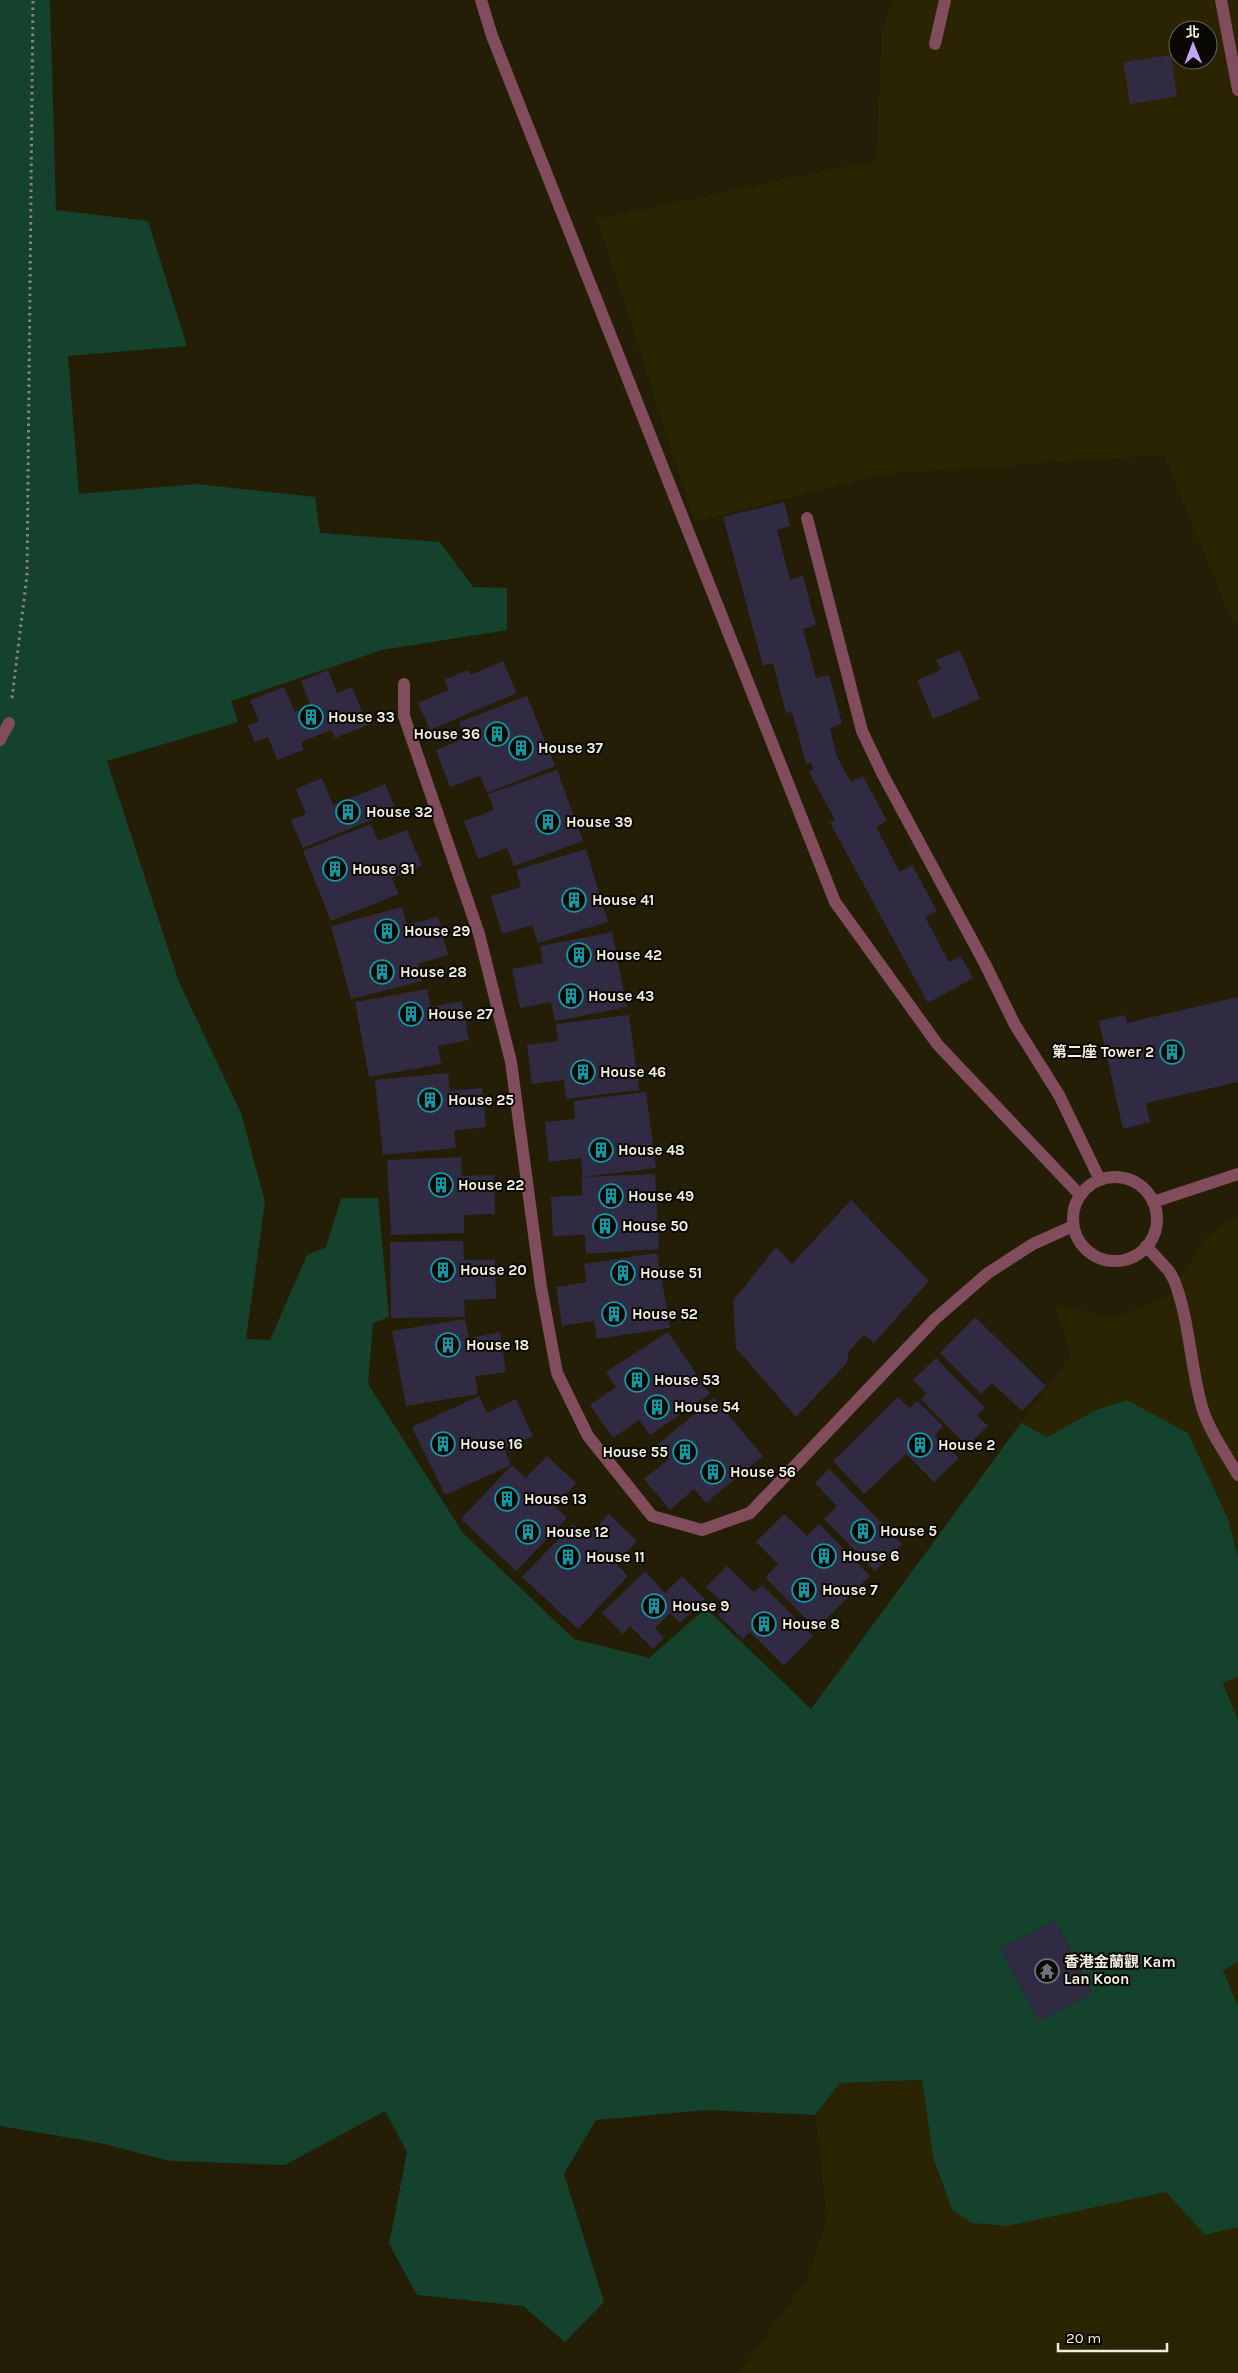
<svg xmlns="http://www.w3.org/2000/svg" width="1238" height="2373" viewBox="0 0 1238 2373" font-family="Karla,'Noto Sans TC',sans-serif">
	<style>
		.built { fill: #2b2403; fill-rule: evenodd }
		.green { fill: #14422c; fill-rule: evenodd }
		.building { fill: #302b42 }
		.lines { fill: none; stroke-linecap: round; stroke-linejoin: round }
		.path { stroke: #898571; stroke-width: 3; stroke-dasharray: 2.5 4; stroke-linecap: butt }
		.minor { stroke: #814c5c; stroke-width: 12 }
		.labels { text-anchor: middle; stroke-width: 4; stroke-linejoin: round; paint-order: stroke }
		.poi-label { font-size: 15px; font-weight: bold; fill: #f2efe0; stroke: #0a0802; text-anchor: start }
	</style>
	<rect width="100%" height="100%" fill="#231e05"/>
	<!-- built -->
	<path class="built" d="M 893,0 L 1238,0 L 1238,622 L 1233,624 L 1164,455 L 884,474 L 695,522 L 597,219 L 876,160 L 882,31 ZM 1178,30 L 1208,30 L 1208,60 L 1178,60 Z
		M 1238,1215 L 1238,1556 L 1228,1519 L 1096,1410 L 1047,1437 L 1021,1423 L 1071,1355 L 1054,1305 L 1117,1317 L 1171,1294 L 1205,1238 Z
		M 1238,1677 L 1238,1720 L 1223,1683 Z
		M 1238,1961 L 1238,2006 L 1223,1971 Z
		M 922,2080 L 933,2157 L 952,2210 L 1008,2226 L 1166,2192 L 1205,2235 L 1238,2227 L 1238,2373 L 739,2373 L 807,2279 L 827,2217 L 815,2115 L 840,2083 Z"/>
	<!-- green -->
	<path class="green" d="M 0,0 L 50,0 L 56,210 L 148,221 L 187,346 L 68,356 L 79,494 L 197,484 L 315,497 L 320,533 L 440,542 L 473,587 L 507,588 L 507,630 L 382,650 L 231,701 L 238,722 L 107,761 L 179,982 L 241,1113 L 265,1202 L 246,1339 L 270,1340 L 307,1255 L 326,1247 L 341,1198 L 378,1198 L 389,1317 L 373,1323 L 368,1384 L 463,1533 L 574,1639 L 649,1658 L 706,1608 L 811,1709 L 1021,1423 L 1047,1437 L 1096,1410 L 1127,1400 L 1188,1433 L 1228,1519 L 1238,1556 L 1238,1677 L 1223,1683 L 1238,1720 L 1238,1961 L 1223,1971 L 1238,2006 L 1238,2227 L 1205,2235 L 1166,2192 L 1008,2226 L 972,2223 L 952,2210 L 933,2157 L 922,2080 L 840,2083 L 815,2115 L 707,2110 L 596,2120 L 564,2174 L 604,2302 L 565,2342 L 523,2306 L 417,2295 L 389,2244 L 407,2152 L 385,2111 L 285,2165 L 170,2161 L 100,2143 L 0,2126 ZM 1055,1921 L 1092,1993 L 1039,2020 L 1001,1949 Z"/>
	<!-- building -->
	<path class="building" d="M 1171,55 L 1177,96 L 1130,104 L 1123,62 Z
		M 784,502 L 790,526 L 777,530 L 790,580 L 803,576 L 816,625 L 803,629 L 816,678 L 829,675 L 842,724 L 830,728 L 837,757 L 851,782 L 863,776 L 887,821 L 876,827 L 900,872 L 912,865 L 937,911 L 925,917 L 949,962 L 961,956 L 973,978 L 928,1003 L 830,823 L 835,820 L 809,772 L 813,769 L 811,763 L 806,764 L 792,712 L 786,713 L 773,663 L 763,666 L 723,517 Z
		M 960,650 L 980,699 L 933,719 L 917,680 L 941,670 L 936,660 Z
		M 503,661 L 517,693 L 430,730 L 418,703 L 449,690 L 444,680 L 468,670 L 470,675 Z
		M 328,670 L 337,693 L 352,687 L 368,725 L 335,738 L 331,730 L 301,742 L 304,750 L 277,760 L 268,737 L 255,742 L 248,726 L 259,721 L 250,700 L 284,687 L 295,712 L 311,706 L 301,681 Z
		M 527,696 L 555,766 L 487,793 L 480,776 L 450,787 L 436,750 L 465,738 L 459,722 Z
		M 557,770 L 583,841 L 514,866 L 507,848 L 478,859 L 464,821 L 494,810 L 488,794 Z
		M 322,778 L 333,805 L 385,784 L 396,810 L 303,848 L 291,820 L 306,814 L 296,789 Z
		M 371,824 L 378,841 L 407,830 L 422,866 L 392,878 L 399,894 L 331,921 L 303,851 Z
		M 586,849 L 608,922 L 538,943 L 532,925 L 502,934 L 491,896 L 521,887 L 516,870 Z
		M 402,907 L 407,925 L 438,917 L 448,955 L 418,964 L 422,981 L 351,999 L 331,926 Z
		M 612,932 L 627,1007 L 555,1021 L 551,1002 L 520,1008 L 512,969 L 543,963 L 540,946 Z
		M 427,989 L 431,1007 L 462,1001 L 469,1040 L 438,1046 L 441,1064 L 369,1077 L 355,1002 Z
		M 1238,997 L 1238,1082 L 1146,1103 L 1150,1122 L 1123,1129 L 1099,1021 L 1125,1015 L 1127,1023 Z
		M 629,1015 L 639,1090 L 566,1099 L 564,1080 L 532,1084 L 527,1045 L 558,1041 L 556,1024 Z
		M 448,1073 L 450,1091 L 482,1088 L 486,1127 L 454,1131 L 456,1148 L 383,1155 L 375,1080 Z
		M 646,1092 L 656,1168 L 583,1177 L 581,1158 L 549,1162 L 545,1122 L 575,1119 L 574,1101 Z
		M 461,1157 L 462,1176 L 494,1175 L 495,1214 L 464,1215 L 464,1233 L 391,1235 L 387,1160 Z
		M 655,1174 L 659,1249 L 586,1254 L 585,1235 L 553,1236 L 551,1197 L 582,1195 L 582,1177 Z
		M 851,1200 L 929,1281 L 874,1343 L 864,1335 L 849,1351 L 847,1363 L 796,1417 L 736,1348 L 733,1301 L 776,1247 L 792,1264 Z
		M 463,1241 L 464,1260 L 495,1260 L 496,1299 L 464,1300 L 465,1317 L 391,1318 L 390,1242 Z
		M 657,1253 L 670,1328 L 597,1339 L 594,1321 L 562,1326 L 556,1287 L 587,1282 L 584,1264 Z
		M 975,1317 L 1046,1386 L 1022,1411 L 992,1383 L 981,1394 L 940,1353 Z
		M 465,1319 L 469,1338 L 500,1332 L 506,1372 L 475,1376 L 478,1394 L 406,1406 L 392,1331 Z
		M 668,1332 L 710,1394 L 650,1435 L 639,1420 L 613,1438 L 590,1405 L 616,1387 L 606,1372 Z
		M 936,1358 L 985,1408 L 977,1415 L 988,1426 L 967,1446 L 921,1399 L 927,1394 L 913,1380 Z
		M 479,1396 L 487,1413 L 516,1399 L 533,1436 L 504,1449 L 511,1465 L 445,1495 L 412,1427 Z
		M 898,1397 L 910,1408 L 917,1401 L 943,1426 L 935,1435 L 959,1458 L 934,1482 L 906,1454 L 864,1494 L 833,1461 Z
		M 714,1398 L 763,1456 L 706,1503 L 694,1489 L 670,1510 L 644,1479 L 669,1459 L 657,1445 Z
		M 547,1456 L 576,1483 L 555,1506 L 567,1518 L 516,1571 L 461,1519 L 512,1465 L 526,1478 Z
		M 829,1469 L 902,1544 L 875,1571 L 824,1519 L 837,1506 L 815,1483 Z
		M 609,1514 L 637,1541 L 616,1564 L 628,1576 L 578,1629 L 522,1577 L 573,1524 L 587,1537 Z
		M 784,1514 L 807,1536 L 819,1524 L 870,1576 L 816,1629 L 765,1577 L 778,1564 L 756,1542 Z
		M 727,1566 L 754,1592 L 762,1585 L 813,1636 L 784,1666 L 750,1632 L 743,1639 L 718,1615 L 726,1606 L 706,1587 Z
		M 645,1571 L 665,1593 L 682,1576 L 705,1599 L 680,1623 L 670,1613 L 655,1628 L 664,1638 L 653,1649 L 630,1626 L 623,1634 L 602,1613 Z
		M 1055,1921 L 1092,1994 L 1039,2021 L 1001,1949 Z"/>
	<g class="lines">
		<!-- path -->
		<path class="path" d="M 12,698 L 27,575 L 33,0"/>
		<!-- minor -->
		<path class="minor" d="M 481,0 L 492,36 L 835,902 L 938,1045 L 1080,1195
			M 1221,0 L 1238,90
			M 935,44 L 945,0
			M 807,518 L 862,731 L 883,775 L 985,964 L 1015,1025 L 1059,1095 L 1100,1180
			M 404,684 L 404,716 L 479,934 L 511,1062 L 541,1287 L 557,1373 L 588,1436 L 652,1516 L 702,1530 L 750,1513 L 935,1319 L 988,1273 L 1033,1244 L 1073,1226
			M 0,740 L 9,723
			M1073 1219a42 42 0 1 1 84 0a42 42 0 1 1-84 0Z
			M 1153,1202 L 1238,1174
			M 1146,1246 L 1169,1271 L 1174,1280 C 1190,1321 1190,1366 1202,1407 C 1209,1431 1226,1454 1238,1475"/>
	</g>
	<!-- icons -->
	<defs>
		<g id="building-ring" transform="scale(1.25)"><circle r="9.5" fill="#0a0802" stroke="#0f9aa8" stroke-width="1.5"/><path d="M-4-6H4V6H1V3H-1V6H-4ZM-2.5-4.3h1.7v1.8h-1.7ZM.8-4.3h1.7v1.8H.8ZM-2.5-1h1.7V.8h-1.7ZM.8-1h1.7V.8H.8Z" fill="#0f9aa8"/></g>
		<g id="temple-ring" transform="scale(1.25)"><circle r="9.5" fill="#0a0802" stroke="#6b7280" stroke-width="1.5"/><path d="M0-6L5-2H3V0L6.5 2.5H4V6H1.5V3h-3V6H-4V2.5H-6.5L-3 0V-2H-5Z" fill="#6b7280"/></g>
	</defs>
	<g fill-rule="evenodd">
		<use href="#building-ring" x="311" y="717"/>
		<use href="#building-ring" x="497" y="734"/>
		<use href="#building-ring" x="521" y="748"/>
		<use href="#building-ring" x="348" y="812"/>
		<use href="#building-ring" x="548" y="822"/>
		<use href="#building-ring" x="335" y="869"/>
		<use href="#building-ring" x="574" y="900"/>
		<use href="#building-ring" x="387" y="931"/>
		<use href="#building-ring" x="579" y="955"/>
		<use href="#building-ring" x="382" y="972"/>
		<use href="#building-ring" x="571" y="996"/>
		<use href="#building-ring" x="411" y="1014"/>
		<use href="#building-ring" x="1172" y="1052"/>
		<use href="#building-ring" x="583" y="1072"/>
		<use href="#building-ring" x="430" y="1100"/>
		<use href="#building-ring" x="601" y="1150"/>
		<use href="#building-ring" x="441" y="1185"/>
		<use href="#building-ring" x="611" y="1196"/>
		<use href="#building-ring" x="605" y="1226"/>
		<use href="#building-ring" x="443" y="1270"/>
		<use href="#building-ring" x="623" y="1273"/>
		<use href="#building-ring" x="614" y="1314"/>
		<use href="#building-ring" x="448" y="1345"/>
		<use href="#building-ring" x="637" y="1380"/>
		<use href="#building-ring" x="657" y="1407"/>
		<use href="#building-ring" x="443" y="1444"/>
		<use href="#building-ring" x="920" y="1445"/>
		<use href="#building-ring" x="685" y="1452"/>
		<use href="#building-ring" x="713" y="1472"/>
		<use href="#building-ring" x="507" y="1499"/>
		<use href="#building-ring" x="863" y="1531"/>
		<use href="#building-ring" x="528" y="1532"/>
		<use href="#building-ring" x="824" y="1556"/>
		<use href="#building-ring" x="568" y="1557"/>
		<use href="#building-ring" x="804" y="1590"/>
		<use href="#building-ring" x="654" y="1606"/>
		<use href="#building-ring" x="764" y="1624"/>
		<use href="#temple-ring" x="1047" y="1971"/>
	</g>
	<g class="labels">
		<!-- poi labels -->
		<g class="poi-label">
			<text x="328" y="722">House 33</text>
			<text x="480" y="739" text-anchor="end">House 36</text>
			<text x="538" y="753">House 37</text>
			<text x="366" y="817">House 32</text>
			<text x="566" y="827">House 39</text>
			<text x="352" y="874">House 31</text>
			<text x="592" y="905">House 41</text>
			<text x="404" y="936">House 29</text>
			<text x="596" y="960">House 42</text>
			<text x="400" y="977">House 28</text>
			<text x="588" y="1001">House 43</text>
			<text x="428" y="1019">House 27</text>
			<text x="1154" y="1057" text-anchor="end">第二座 Tower 2</text>
			<text x="600" y="1077">House 46</text>
			<text x="448" y="1105">House 25</text>
			<text x="618" y="1155">House 48</text>
			<text x="458" y="1190">House 22</text>
			<text x="628" y="1201">House 49</text>
			<text x="622" y="1231">House 50</text>
			<text x="460" y="1275">House 20</text>
			<text x="640" y="1278">House 51</text>
			<text x="632" y="1319">House 52</text>
			<text x="466" y="1350">House 18</text>
			<text x="654" y="1385">House 53</text>
			<text x="674" y="1412">House 54</text>
			<text x="460" y="1449">House 16</text>
			<text x="938" y="1450">House 2</text>
			<text x="668" y="1457" text-anchor="end">House 55</text>
			<text x="730" y="1477">House 56</text>
			<text x="524" y="1504">House 13</text>
			<text x="880" y="1536">House 5</text>
			<text x="546" y="1537">House 12</text>
			<text x="842" y="1561">House 6</text>
			<text x="586" y="1562">House 11</text>
			<text x="822" y="1595">House 7</text>
			<text x="672" y="1611">House 9</text>
			<text x="782" y="1629">House 8</text>
			<text x="1064" y="1967">香港金蘭觀 Kam<tspan x="1064" dy="17">Lan Koon</tspan></text>
		</g>
	</g>
	<!-- north arrow -->
	<g transform="translate(1193 45) rotate(359)"><circle r="24" fill="#0a0802" stroke="#67645b"/>
	<path d="M0-4L9 19L0 12L-9 19Z" fill="#c5a7f1"/>
	<text y="-8" font-size="14" font-weight="bold" text-anchor="middle" fill="#f2efe0">北</text>
	</g>
	<!-- scale -->
	<path d="M1058 2343v8h109v-8" fill="none" stroke="#f2efe0" stroke-width="2.5"/>
	<text x="1066" y="2343" font-size="15" fill="#f2efe0" stroke="#0a0802" stroke-width="4" paint-order="stroke">20 m</text>
</svg>
